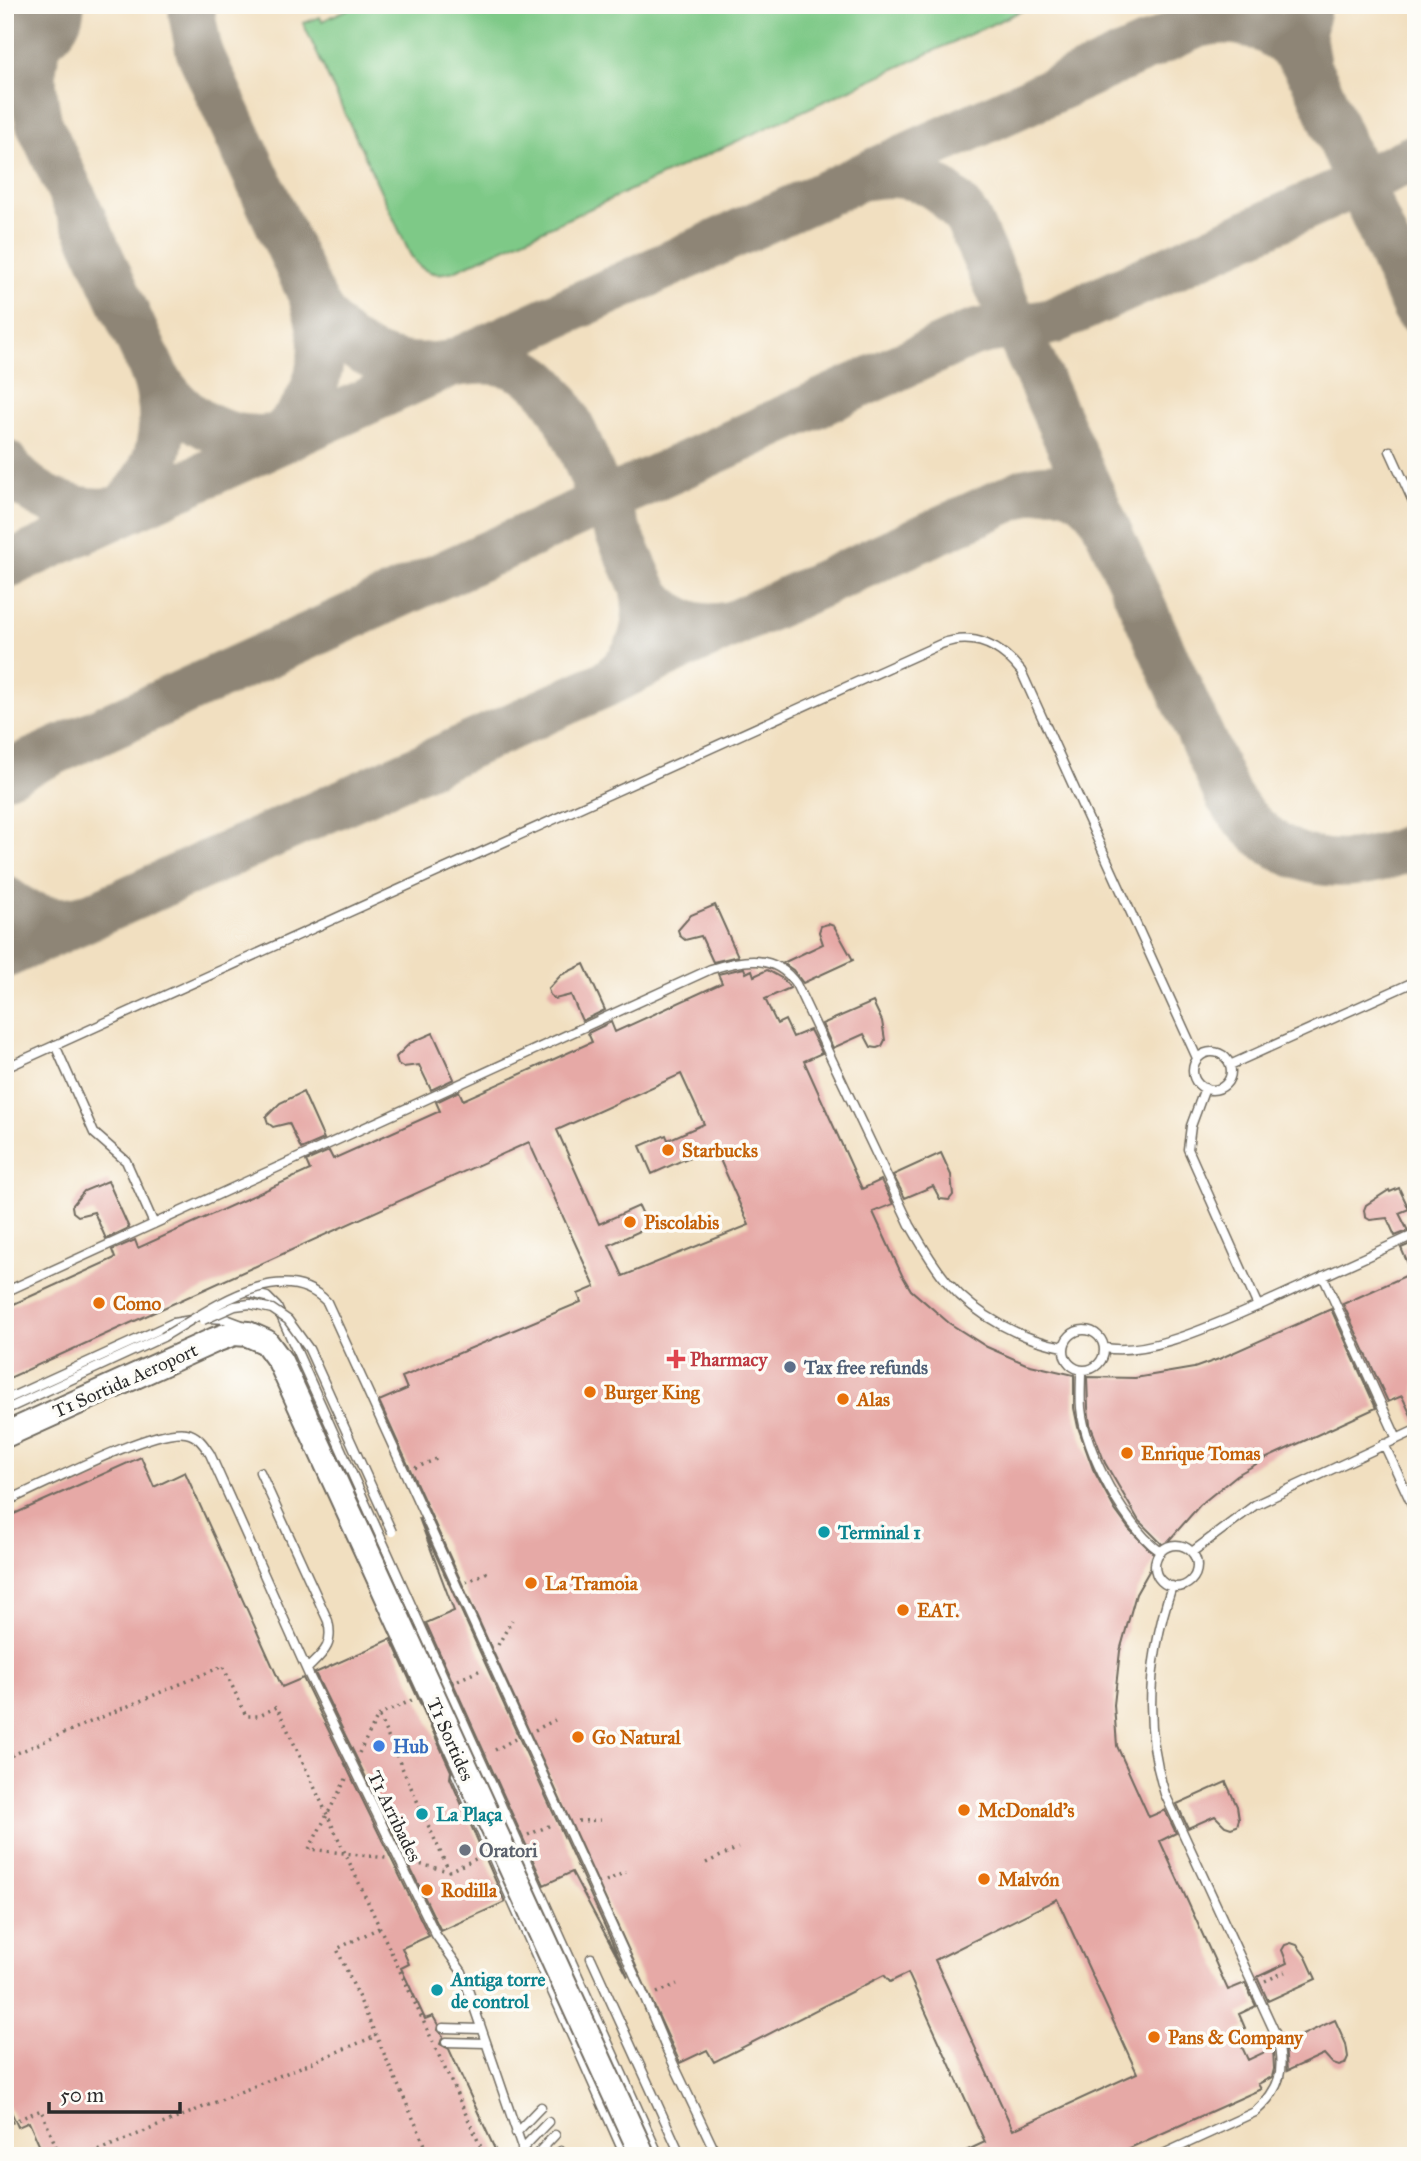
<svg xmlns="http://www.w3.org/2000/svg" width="1421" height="2161" viewBox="0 0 1421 2161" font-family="'IM FELL Great Primer',serif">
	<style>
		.green { fill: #7ec987; stroke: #547a59; stroke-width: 2 }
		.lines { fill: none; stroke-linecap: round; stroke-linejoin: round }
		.taxiway { stroke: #8e8576; stroke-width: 47 }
		.runway { stroke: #8e8576; stroke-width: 119 }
		.building { fill: #e6a9a6; fill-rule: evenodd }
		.service-casing { stroke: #706a5f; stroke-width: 11 }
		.primary-casing { stroke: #706a5f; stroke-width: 28 }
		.path { stroke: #706a5f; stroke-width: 3.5; stroke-dasharray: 2 5; stroke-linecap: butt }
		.service { stroke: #fff; stroke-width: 8 }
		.primary { stroke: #fff; stroke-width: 24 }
		.service-bridge-casing { stroke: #706a5f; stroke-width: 11; stroke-linecap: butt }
		.primary-bridge-casing { stroke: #706a5f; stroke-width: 28; stroke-linecap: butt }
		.service-bridge { stroke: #fff; stroke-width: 8 }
		.primary-bridge { stroke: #fff; stroke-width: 24 }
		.food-dot { fill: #e8710a; stroke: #fdfcf7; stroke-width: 2.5 }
		.health-dot { fill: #e0444e; stroke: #fdfcf7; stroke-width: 2.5 }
		.service-dot { fill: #5c6f8a; stroke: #fdfcf7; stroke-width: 2.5 }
		.culture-dot { fill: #0f9aa8; stroke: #fdfcf7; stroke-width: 2.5 }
		.shop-dot { fill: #3f7fe0; stroke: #fdfcf7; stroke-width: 2.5 }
		.worship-dot { fill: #6b7280; stroke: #fdfcf7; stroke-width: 2.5 }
		.labels { text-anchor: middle; stroke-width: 7; stroke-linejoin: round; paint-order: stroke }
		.food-label { font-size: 19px; font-weight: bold; fill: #c56008; stroke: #fdfcf7; text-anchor: start }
		.health-label { font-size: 19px; font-weight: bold; fill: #be3a42; stroke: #fdfcf7; text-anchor: start }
		.service-label { font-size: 19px; font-weight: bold; fill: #4e5e75; stroke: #fdfcf7; text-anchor: start }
		.street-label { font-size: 19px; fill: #2b2b2b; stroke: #fdfcf7 }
		.culture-label { font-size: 19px; font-weight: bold; fill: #0d838f; stroke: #fdfcf7; text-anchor: start }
		.shop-label { font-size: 19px; font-weight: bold; fill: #366cbe; stroke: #fdfcf7; text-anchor: start }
		.worship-label { font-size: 19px; font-weight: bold; fill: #5b616d; stroke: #fdfcf7; text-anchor: start }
	</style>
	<rect width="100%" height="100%" fill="#fdfcf7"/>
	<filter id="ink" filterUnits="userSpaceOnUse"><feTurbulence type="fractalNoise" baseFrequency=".0143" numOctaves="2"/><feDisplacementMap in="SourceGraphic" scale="14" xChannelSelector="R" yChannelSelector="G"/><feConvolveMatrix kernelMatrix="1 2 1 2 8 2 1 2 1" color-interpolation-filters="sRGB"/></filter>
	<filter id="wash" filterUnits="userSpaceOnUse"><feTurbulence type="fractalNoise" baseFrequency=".00686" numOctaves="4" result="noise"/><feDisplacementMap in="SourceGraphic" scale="28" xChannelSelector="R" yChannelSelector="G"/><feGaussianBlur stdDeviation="1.57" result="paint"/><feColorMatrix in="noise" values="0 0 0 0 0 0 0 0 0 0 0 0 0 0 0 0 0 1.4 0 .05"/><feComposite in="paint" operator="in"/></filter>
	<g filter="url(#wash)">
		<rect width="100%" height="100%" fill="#f1dfc0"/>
		<!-- green -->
		<path class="green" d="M 357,5 L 1034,5 L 454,271 C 435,277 420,272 410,254 L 303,23 L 320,17 L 322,21 Z"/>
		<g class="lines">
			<!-- taxiway -->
			<path class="taxiway" d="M 61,5 C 29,44 29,76 39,123 L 153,371 C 172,424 161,479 114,514
				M 193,5 L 192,15 L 199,51 L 311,295 C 332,338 371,366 421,366 C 463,366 496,349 534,377 C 565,399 582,453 597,487 C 612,520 628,552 642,585
				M 1308,5 L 1302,32 L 1308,70
				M 1201,24 C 1233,16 1267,25 1291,48 C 1314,69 1325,104 1337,132 C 1364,191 1389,251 1416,310
				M 865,177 C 910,168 942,182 968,220 L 1228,796 C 1275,867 1341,879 1416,845
				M 153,372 C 181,420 226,447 283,436
				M 276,439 C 318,405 332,352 313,302
				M 5,463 C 32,500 81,519 126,508
				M 5,566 L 1240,5
				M 610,681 C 641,659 652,621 642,585 C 659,617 695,634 732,624
				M 5,774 L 969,335 C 996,325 1025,329 1053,321 L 1416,157
				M 5,899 C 29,918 56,926 86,917
				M 5,955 L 603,685 L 665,655 L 1026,491 C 1056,483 1080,486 1099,513"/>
			<!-- runway -->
			<path class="runway" d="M 5,14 L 25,5"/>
		</g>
		<g id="blocks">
			<!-- building -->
			<path class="building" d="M 715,905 L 738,956 L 713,962 L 701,936 L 685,940 L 680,936 L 678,930 L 691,915 Z
				M 828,924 L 834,926 L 853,960 L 803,983 L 793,970 L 783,963 L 823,944 L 819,932 L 821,926 Z
				M 584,964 L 605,1010 L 582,1021 L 571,995 L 555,999 L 550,995 L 548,989 L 561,975 Z
				M 744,968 L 746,973 L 752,970 L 754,976 L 767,970 L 783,979 L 790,988 L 765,999 L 777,1024 L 785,1020 L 793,1037 L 810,1030 L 822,1053 L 804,1061 L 862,1189 L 881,1180 L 893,1204 L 873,1212 L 902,1275 L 911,1290 L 949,1323 L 987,1347 L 1026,1364 L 1074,1375 L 1074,1408 L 1078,1427 L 1093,1469 L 1115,1510 L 1129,1529 L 1157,1557 L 1136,1594 L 1120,1651 L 1114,1705 L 1117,1746 L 1149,1817 L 1165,1810 L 1176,1833 L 1160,1841 L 1228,1990 L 1245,1983 L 1256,2006 L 1239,2014 L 1245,2028 L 1235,2032 L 1248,2060 L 1273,2048 L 1274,2069 L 1272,2077 L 1258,2084 L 1261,2089 L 1112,2156 L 955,2156 L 985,2142 L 908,1973 L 890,1982 L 884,1975 L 714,2062 L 707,2050 L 680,2063 L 379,1401 L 407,1389 L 402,1377 L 581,1302 L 578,1294 L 595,1287 L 529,1142 L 5,1380 L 5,1308 L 115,1258 L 112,1250 L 135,1240 L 138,1248 L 310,1170 L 306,1161 L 329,1151 L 333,1159 L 440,1111 L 436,1102 L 459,1091 L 463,1100 L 592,1042 L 588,1033 L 611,1022 L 615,1032 L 722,983 L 718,974 ZM 681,1074 L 704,1124 L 668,1140 L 666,1135 L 640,1146 L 652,1174 L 714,1146 L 749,1225 L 623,1276 L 609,1245 L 649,1227 L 639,1206 L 599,1224 L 557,1130 ZM 1057,1899 L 1137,2073 L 1013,2130 L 935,1960 Z
				M 873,1002 L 882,1021 L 885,1040 L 882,1046 L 877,1048 L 871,1047 L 864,1034 L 833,1048 L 822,1024 Z
				M 433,1033 L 454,1079 L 431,1090 L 419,1065 L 403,1067 L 398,1064 L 396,1057 L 410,1043 Z
				M 303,1092 L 324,1139 L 301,1149 L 289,1123 L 273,1127 L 268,1123 L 266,1117 L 280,1103 Z
				M 941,1153 L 951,1175 L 953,1195 L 949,1200 L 940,1199 L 933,1186 L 905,1198 L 893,1175 Z
				M 108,1181 L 129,1228 L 106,1239 L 94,1212 L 78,1216 L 73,1212 L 72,1206 L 84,1191 Z
				M 1399,1188 L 1409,1209 L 1399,1213 L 1408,1231 L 1395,1236 L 1387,1218 L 1370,1220 L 1365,1217 L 1364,1210 L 1366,1205 L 1389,1190 L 1390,1192 Z
				M 1413,1243 L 1416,1249 L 1415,1424 L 1402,1396 L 1388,1402 L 1343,1304 L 1412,1273 L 1401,1248 Z
				M 1331,1309 L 1376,1408 L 1267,1458 L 1237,1475 L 1200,1505 L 1164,1546 L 1139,1521 L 1105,1463 L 1090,1424 L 1088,1407 L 1087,1377 L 1135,1378 L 1194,1368 L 1219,1359 Z
				M 141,1457 L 154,1487 L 185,1472 L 282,1687 L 303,1678 L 429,1936 L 402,1948 L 409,1964 L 401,1968 L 425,2019 L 433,2016 L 438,2025 L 437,2030 L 443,2036 L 440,2044 L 449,2049 L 498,2156 L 44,2156 L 29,2122 L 18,2127 L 5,2098 L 5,1518 Z
				M 419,1518 L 628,1977 L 572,1872 L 544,1885 L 426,1623 L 454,1611 Z
				M 391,1639 L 451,1771 L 450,1778 L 505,1902 L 441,1931 L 315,1673 Z
				M 1226,1782 L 1237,1806 L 1239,1819 L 1237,1826 L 1231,1828 L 1225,1826 L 1215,1816 L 1188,1828 L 1177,1804 Z
				M 1291,1943 L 1297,1945 L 1306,1957 L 1316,1979 L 1268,2001 L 1257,1977 L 1287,1963 L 1282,1950 L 1285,1945 Z
				M 1335,2020 L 1346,2044 L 1348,2057 L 1345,2064 L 1339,2066 L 1333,2064 L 1324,2054 L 1287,2071 L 1285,2043 Z"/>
		</g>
	</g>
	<g filter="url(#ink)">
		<use href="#blocks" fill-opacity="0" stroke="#706a5f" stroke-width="2"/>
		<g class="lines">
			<!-- service casing -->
			<g class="service-casing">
				<path id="service" d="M 1390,451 L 1416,508
					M 55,1045 L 94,1133 L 126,1161 L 154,1224
					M1193 1071a19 19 0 1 1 38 0a19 19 0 1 1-38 0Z
					M 1230,1065 L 1416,981
					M 5,1068 L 941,644 C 974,632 1001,646 1021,671 L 1197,1058
					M 1205,1088 L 1191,1126 L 1188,1149 L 1258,1306 L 1416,1234
					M 1323,1276 L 1397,1439
					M 5,1292 L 711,969 C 743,959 775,953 796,984 L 910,1225 C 922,1245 933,1266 949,1284 C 977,1316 1022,1340 1064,1347
					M 247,1292 L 267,1297 L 277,1307 L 659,2156
					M 208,1318 L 226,1319 L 242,1325
					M1064 1350a20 20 0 1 1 40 0a20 20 0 1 1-40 0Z
					M 1105,1348 C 1150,1356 1217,1323 1258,1306
					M 1081,1370 C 1081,1383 1080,1396 1081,1408 C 1085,1451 1125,1527 1161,1552
					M 5,1400 L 173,1323 L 191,1320
					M 5,1410 L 163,1337
					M 1384,1444 L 1416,1513
					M 260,1472 L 328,1621 C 334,1646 323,1653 307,1669
					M 5,1502 C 42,1486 152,1427 186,1433 C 198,1435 204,1445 210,1454 L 309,1675 L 436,1935 L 462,1972 L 525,2156
					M1155 1566a21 21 0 1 1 42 0a21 21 0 1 1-42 0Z
					M 1192,1552 L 1255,1505 L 1416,1430
					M 456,1775 L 625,2156
					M 591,1958 L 681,2156
					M 443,2028 L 481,2029
					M 446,2042 L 486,2043
					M 666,2048 L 717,2156
					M 516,2133 L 541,2107
					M 522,2149 L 548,2122
					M 617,2155 L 617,2156
					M 535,2156 L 555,2135
					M 556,2156 L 561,2151
					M 1159,2156 L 1255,2112 C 1281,2089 1285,2070 1277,2037 L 1165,1794 C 1143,1726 1149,1654 1172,1586"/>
			</g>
			<!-- primary casing -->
			<g class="primary-casing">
				<path id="primary" d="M 5,1435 L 215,1340 L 234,1333 L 248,1334"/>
			</g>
			<!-- path -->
			<path class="path" d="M 415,1468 L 439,1458
				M 466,1582 L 490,1571
				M 498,1645 L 512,1620
				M 458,1680 L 483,1669
				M 379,1717 L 449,1871
				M 535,1730 L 555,1720
				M 495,1750 L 515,1739
				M 359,1753 L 378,1716 L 412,1700
				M 5,1758 L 223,1666 L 246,1716 L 258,1716 L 277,1707 L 433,2042
				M 346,1779 L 309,1849 L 386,1858
				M 578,1821 L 603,1820
				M 528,1835 L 553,1824
				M 414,1863 L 449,1871 L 480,1857
				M 706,1863 L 738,1848
				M 606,1881 L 626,1872
				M 379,1928 L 337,1949 L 430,2156
				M 1265,1981 L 1285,1972
				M 657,1993 L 677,1984
				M 436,2049 L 485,2156
				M 5,2125 L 41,2110 L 60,2156
				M 85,2156 L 376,2036"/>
			<!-- service -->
			<use href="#service" class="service"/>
			<!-- primary -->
			<use href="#primary" class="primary"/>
			<!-- service-bridge casing -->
			<g class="service-bridge-casing">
				<path id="service-bridge" d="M 203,1320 L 235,1306 L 250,1304 L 272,1309 L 288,1320 L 309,1349 L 392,1532
					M 163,1337 C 207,1312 281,1254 327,1302 L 645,1998 L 666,2048"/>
			</g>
			<!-- primary-bridge casing -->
			<g class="primary-bridge-casing">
				<path id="primary-bridge" d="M 248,1334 L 266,1342 L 280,1361 L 643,2156"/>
			</g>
			<!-- service-bridge -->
			<use href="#service-bridge" class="service-bridge"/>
			<!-- primary-bridge -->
			<use href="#primary-bridge" class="primary-bridge"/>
		</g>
	</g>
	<!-- markers -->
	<g class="food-dot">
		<circle cx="668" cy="1150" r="7"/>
		<circle cx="630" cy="1222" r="7"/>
		<circle cx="99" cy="1303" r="7"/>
		<circle cx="590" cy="1392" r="7"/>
		<circle cx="843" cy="1399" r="7"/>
		<circle cx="1127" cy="1453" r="7"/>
		<circle cx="531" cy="1583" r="7"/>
		<circle cx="903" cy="1610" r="7"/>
		<circle cx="578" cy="1737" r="7"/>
		<circle cx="964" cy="1810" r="7"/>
		<circle cx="984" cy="1879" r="7"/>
		<circle cx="427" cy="1890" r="7"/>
		<circle cx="1154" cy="2037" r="7"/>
	</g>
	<path class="health-dot" d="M672.5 1348.5h7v7h7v7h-7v7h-7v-7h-7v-7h7z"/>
	<circle class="service-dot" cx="790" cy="1367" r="7"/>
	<g class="culture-dot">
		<circle cx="824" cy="1532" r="7"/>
		<circle cx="422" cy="1814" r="7"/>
		<circle cx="437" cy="1990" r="7"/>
	</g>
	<circle class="shop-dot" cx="379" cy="1746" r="7"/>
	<circle class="worship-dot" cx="465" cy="1850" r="7"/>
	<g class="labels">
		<!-- food labels -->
		<g class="food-label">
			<text x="682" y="1157">Starbucks</text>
			<text x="644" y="1229">Piscolabis</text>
			<text x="113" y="1310">Como</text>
			<text x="604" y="1399">Burger King</text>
			<text x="857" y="1406">Alas</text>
			<text x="1141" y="1460">Enrique Tomas</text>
			<text x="545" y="1590">La Tramoia</text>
			<text x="917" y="1617">EAT.</text>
			<text x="592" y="1744">Go Natural</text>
			<text x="978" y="1817">McDonald's</text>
			<text x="998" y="1886">Malvón</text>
			<text x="441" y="1897">Rodilla</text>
			<text x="1168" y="2044">Pans &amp; Company</text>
		</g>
		<!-- health labels -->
		<g class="health-label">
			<text x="690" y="1366">Pharmacy</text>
		</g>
		<!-- service labels -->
		<g class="service-label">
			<text x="804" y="1374">Tax free refunds</text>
		</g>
		<!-- street labels -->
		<g class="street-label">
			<text transform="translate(125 1380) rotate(-24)" y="7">T1 Sortida Aeroport</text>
			<text transform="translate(451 1739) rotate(66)" y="7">T1 Sortides</text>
			<text transform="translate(395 1816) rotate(64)" y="7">T1 Arribades</text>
		</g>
		<!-- culture labels -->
		<g class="culture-label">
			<text x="838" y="1539">Terminal 1</text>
			<text x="436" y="1821">La Plaça</text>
			<text x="451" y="1986">Antiga torre<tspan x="451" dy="22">de control</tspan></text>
		</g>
		<!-- shop labels -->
		<g class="shop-label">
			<text x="393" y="1753">Hub</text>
		</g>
		<!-- worship labels -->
		<g class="worship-label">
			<text x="479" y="1857">Oratori</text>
		</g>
	</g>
	<!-- margin -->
	<rect width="1421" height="2161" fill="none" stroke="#fdfcf7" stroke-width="28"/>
	<!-- scale -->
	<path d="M49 2102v10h131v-10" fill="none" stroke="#2b2b2b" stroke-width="3.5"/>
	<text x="60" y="2102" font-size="21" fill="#2b2b2b" stroke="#fdfcf7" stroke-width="5" paint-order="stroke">50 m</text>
</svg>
